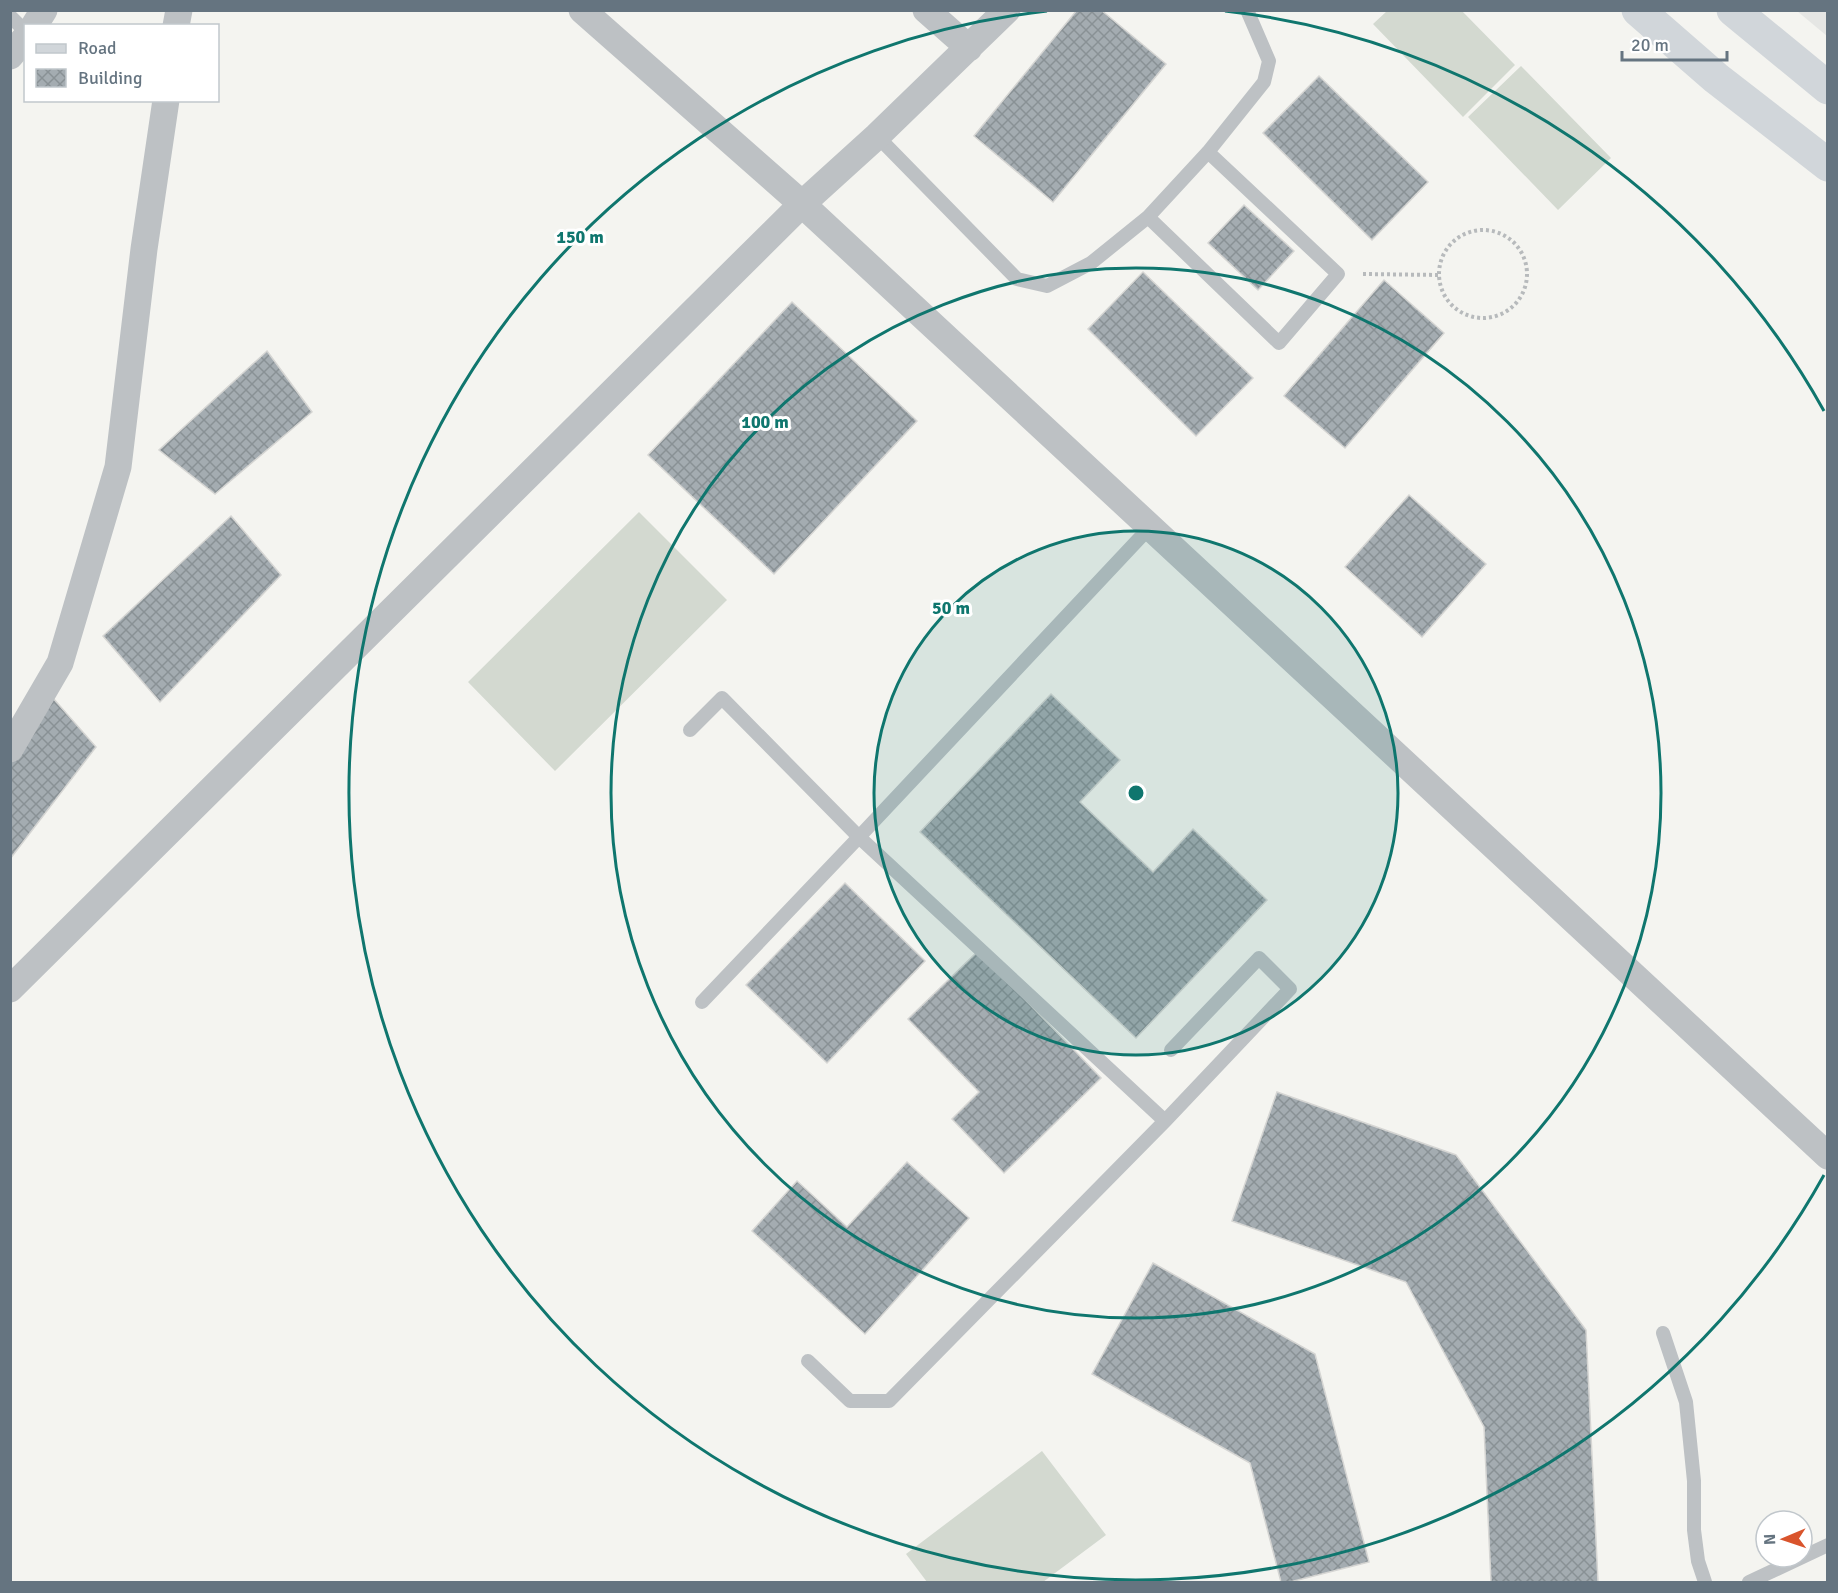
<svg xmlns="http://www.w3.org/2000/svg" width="1838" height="1593" viewBox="0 0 1838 1593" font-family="Signika,sans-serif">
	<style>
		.built { fill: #e5e6e4 }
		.pitch { fill: #d3d9d0 }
		.building { fill: url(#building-cross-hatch); stroke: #d5d5d3; stroke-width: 1.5 }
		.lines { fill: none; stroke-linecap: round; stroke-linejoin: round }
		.path { stroke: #b7babc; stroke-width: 4; stroke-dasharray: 3 3; stroke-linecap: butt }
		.service { stroke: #bdc1c4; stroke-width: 14 }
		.minor { stroke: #bdc1c4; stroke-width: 27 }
		.secondary { stroke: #d1d6da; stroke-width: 33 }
		.ring { fill: none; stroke: #0f766e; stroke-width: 3 }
		.centre { fill: #0f766e; stroke: #fff; stroke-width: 3 }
		.ring-label { font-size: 18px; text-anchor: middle; font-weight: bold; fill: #0f766e; stroke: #fff; stroke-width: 6; stroke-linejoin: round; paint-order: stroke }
	</style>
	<defs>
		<pattern id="building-cross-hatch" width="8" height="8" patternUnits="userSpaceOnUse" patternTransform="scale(1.5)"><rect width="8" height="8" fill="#a4acb1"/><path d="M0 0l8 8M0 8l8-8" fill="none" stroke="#899195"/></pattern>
	</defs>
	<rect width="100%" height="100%" fill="#f4f4f0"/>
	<!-- built -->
	<path class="built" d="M 1797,11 L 1827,11 L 1827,36 Z"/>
	<!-- pitch -->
	<path class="pitch" d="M 1387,11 L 1462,11 L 1515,65 L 1463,117 L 1373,24 Z
		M 1521,66 L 1611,158 L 1558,210 L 1468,117 Z
		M 639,512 L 727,600 L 555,771 L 468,682 Z
		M 1042,1451 L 1106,1535 L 1043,1582 L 927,1582 L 906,1554 Z"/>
	<!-- building -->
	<path class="building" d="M 1077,10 L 1101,10 L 1166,64 L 1053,202 L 974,136 Z
		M 1319,76 L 1428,182 L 1372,240 L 1263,133 Z
		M 1244,205 L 1294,251 L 1258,290 L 1208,243 Z
		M 1143,272 L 1253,378 L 1196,436 L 1088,329 Z
		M 1384,280 L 1444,333 L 1345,448 L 1284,396 Z
		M 792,302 L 917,421 L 774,574 L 648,455 Z
		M 267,351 L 312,412 L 215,494 L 159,450 Z
		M 1409,495 L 1486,564 L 1422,637 L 1345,567 Z
		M 231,516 L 281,575 L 160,702 L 103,636 Z
		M 45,689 L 96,747 L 10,859 L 10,733 Z
		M 1051,694 L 1120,760 L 1080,802 L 1153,872 L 1193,829 L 1267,900 L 1136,1038 L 920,832 Z
		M 845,883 L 925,961 L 827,1063 L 746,985 Z
		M 978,951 L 1101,1078 L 1004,1173 L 952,1119 L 979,1092 L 908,1019 Z
		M 1277,1092 L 1456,1155 L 1586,1330 L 1598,1582 L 1491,1582 L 1484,1427 L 1406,1282 L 1232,1221 Z
		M 907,1162 L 969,1218 L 865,1334 L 752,1231 L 797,1181 L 847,1227 Z
		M 1153,1263 L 1315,1354 L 1369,1562 L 1290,1582 L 1281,1582 L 1250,1463 L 1092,1374 Z"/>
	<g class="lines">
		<!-- path -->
		<path class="path" d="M1439 274a44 44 0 1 1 88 0a44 44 0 1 1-88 0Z
			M 1363,274 L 1439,275"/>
		<!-- service -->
		<path class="service" d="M 10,16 L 26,32
			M 877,136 L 1017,279 L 1047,286 L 1091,263 L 1148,217 L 1208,152 L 1264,82 L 1269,61 L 1247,10
			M 1148,217 L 1279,343 L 1338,274 L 1208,152
			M 690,730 L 722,698 L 859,837 L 1151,526
			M 702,1002 L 859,837 L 1165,1121
			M 1663,1333 L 1686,1402 L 1694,1481 L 1694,1530 L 1698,1561 L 1705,1582
			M 808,1361 L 850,1401 L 889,1401 L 1165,1121 L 1290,989 L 1259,958 L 1171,1050
			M 1749,1582 L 1828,1545"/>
		<!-- minor -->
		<path class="minor" d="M 582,10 L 802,204 L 1828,1156
			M 926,10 L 969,48
			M 34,26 L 44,10
			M 176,26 L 179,10
			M 10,56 L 26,37
			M 10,749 L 60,663 L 118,467 L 144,249 L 166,100
			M 10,989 L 802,204 L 877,136 L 1007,10"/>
		<!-- secondary -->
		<path class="secondary" d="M 1638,10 L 1716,78 L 1828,165
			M 1733,10 L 1828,88"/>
	</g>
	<!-- distance rings -->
	<circle cx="1136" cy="793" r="262" fill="#0f766e" fill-opacity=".12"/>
	<g class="ring">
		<circle cx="1136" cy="793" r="262"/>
		<circle cx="1136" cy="793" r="525"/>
		<path d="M1824 1175A787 787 0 1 1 1047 11M1225 11A787 787 0 0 1 1824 411"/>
	</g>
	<circle cx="1136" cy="793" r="9" class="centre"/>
	<g class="ring-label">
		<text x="580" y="243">150 m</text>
		<text x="765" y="428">100 m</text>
		<text x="951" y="614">50 m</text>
	</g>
	<!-- border -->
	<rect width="1838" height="1593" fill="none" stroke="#657480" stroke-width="24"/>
	<!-- legend -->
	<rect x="24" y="24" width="195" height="78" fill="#ffffff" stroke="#c1c7cc" stroke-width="1.5"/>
	<rect x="36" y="44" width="30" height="9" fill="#d1d6da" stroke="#c1c7cc" stroke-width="1.5"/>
	<text x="78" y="54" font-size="18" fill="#657480">Road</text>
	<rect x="36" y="69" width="30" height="18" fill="url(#building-cross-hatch)" stroke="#c1c7cc" stroke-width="1.5"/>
	<text x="78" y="84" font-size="18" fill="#657480">Building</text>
	<!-- north arrow -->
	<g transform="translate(1784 1539) rotate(268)"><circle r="28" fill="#ffffff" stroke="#c1c7cc" stroke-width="1.5"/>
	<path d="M0-4.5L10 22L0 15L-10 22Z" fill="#d9542c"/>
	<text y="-9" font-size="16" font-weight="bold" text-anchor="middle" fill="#657480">N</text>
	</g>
	<!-- scale -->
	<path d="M1622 51v9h105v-9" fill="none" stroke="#657480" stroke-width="3"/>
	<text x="1631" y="51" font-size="18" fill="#657480" stroke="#ffffff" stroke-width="4.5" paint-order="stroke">20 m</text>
</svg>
